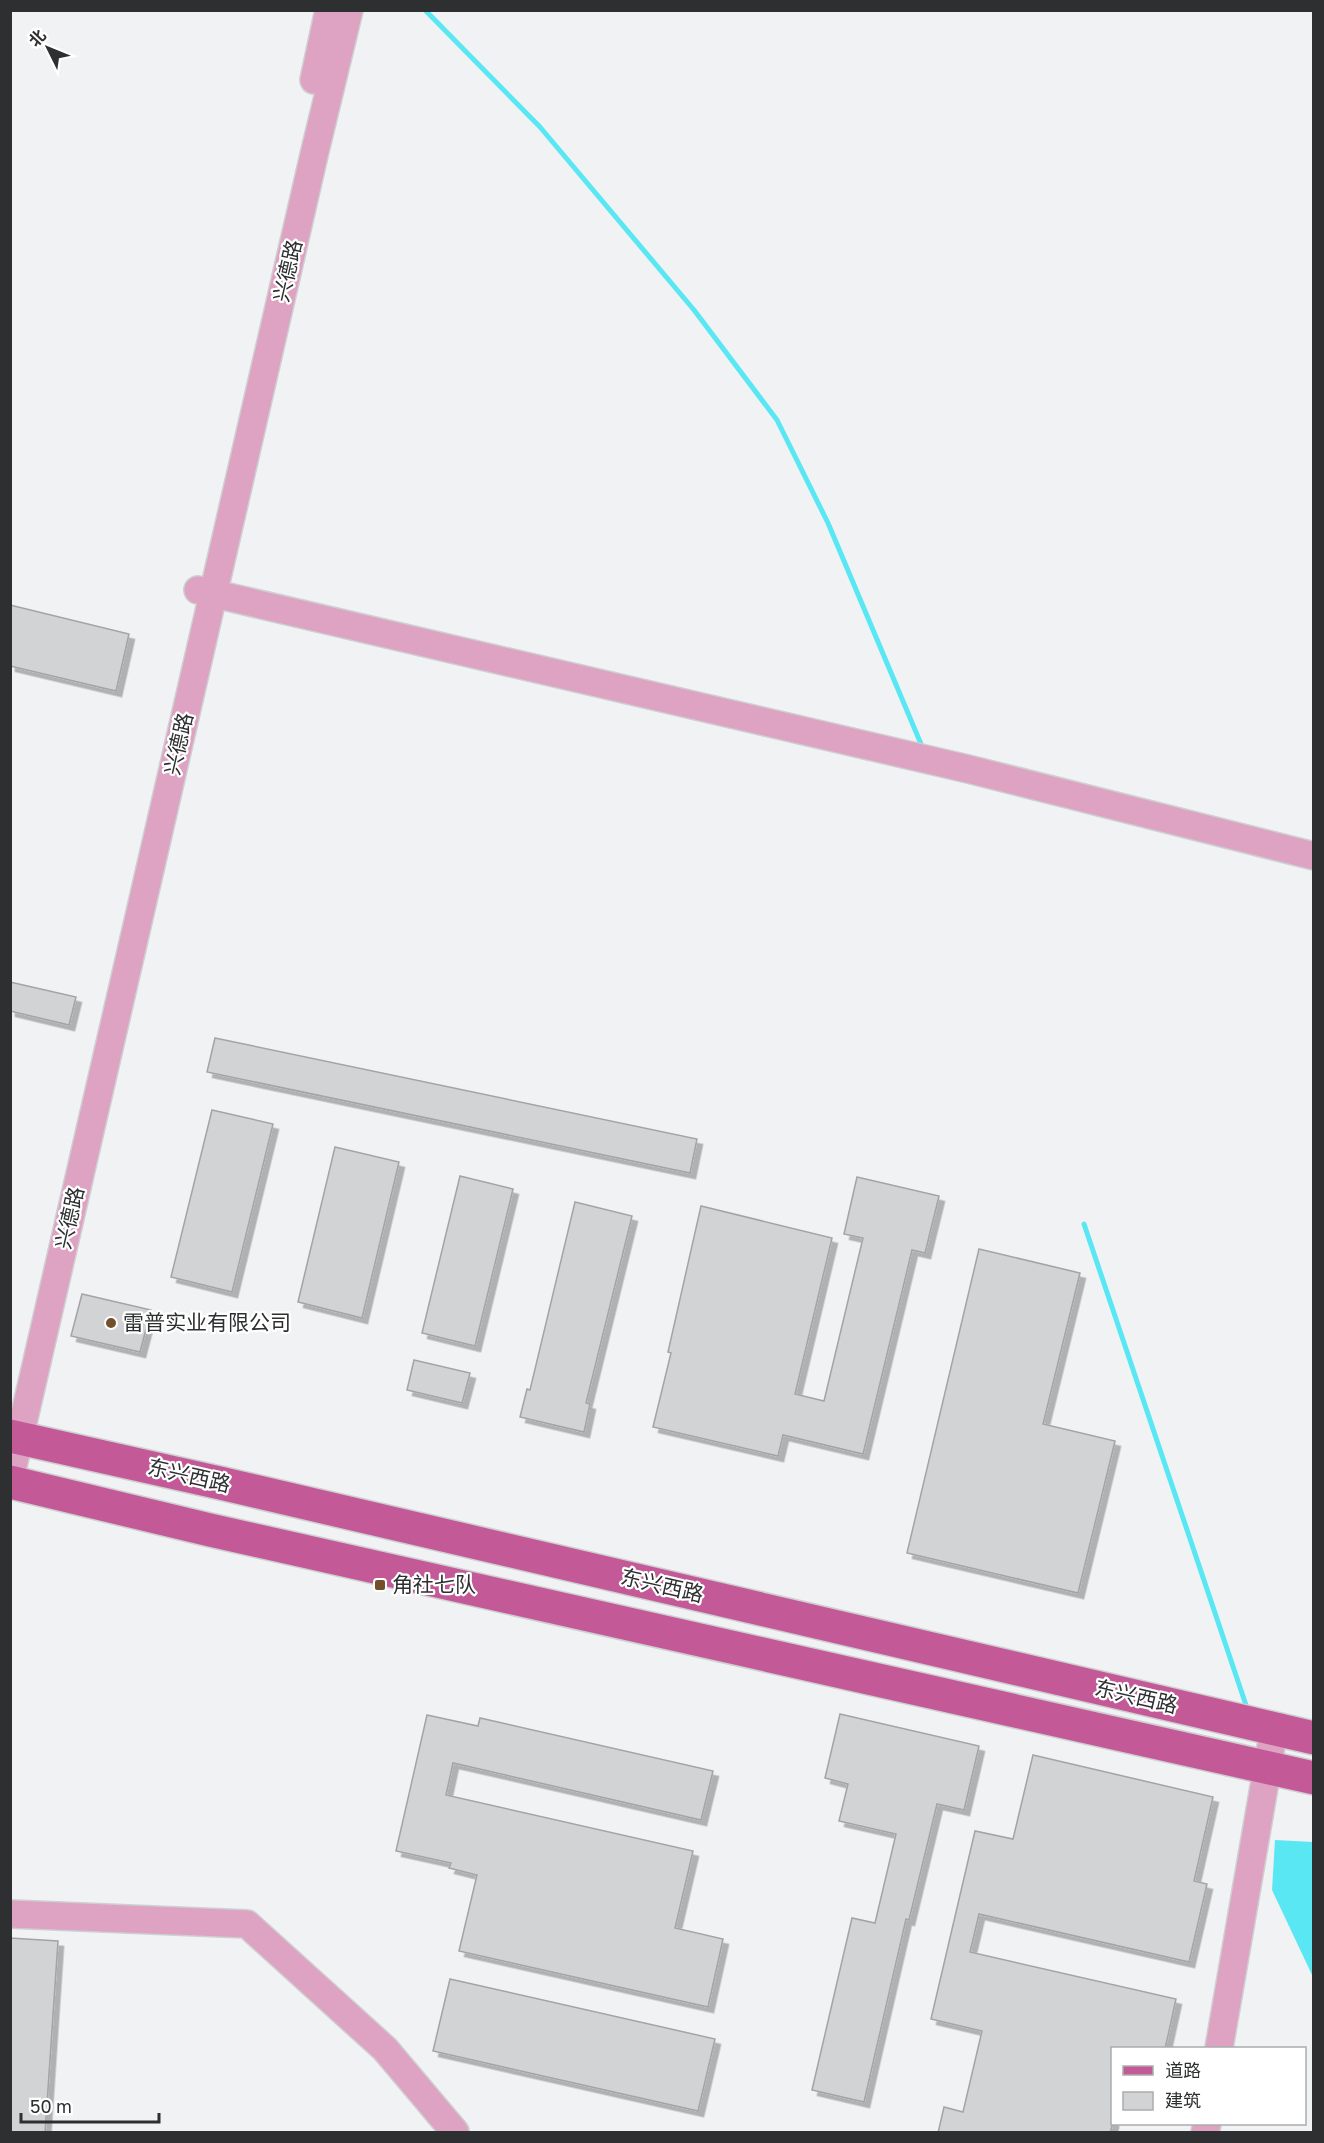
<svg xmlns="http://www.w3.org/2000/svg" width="1324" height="2143" viewBox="0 0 1324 2143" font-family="'Golos Text','Noto Sans SC',sans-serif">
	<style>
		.water { fill: #59e7f4 }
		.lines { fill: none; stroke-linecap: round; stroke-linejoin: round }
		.stream { stroke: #59e7f4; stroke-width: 5 }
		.building { fill: #d2d3d5; stroke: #a3a4a6; stroke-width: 1.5; filter: url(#shadow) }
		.minor-casing { stroke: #cecfd1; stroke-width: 30 }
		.major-casing { stroke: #cecfd1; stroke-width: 36 }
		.minor { stroke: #dea2c2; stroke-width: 27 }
		.major { stroke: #c45998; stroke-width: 33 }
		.poi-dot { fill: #744f2b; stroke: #fff; stroke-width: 2 }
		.labels { text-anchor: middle; stroke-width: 4.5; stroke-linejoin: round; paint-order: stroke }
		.street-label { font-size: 21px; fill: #2e2f30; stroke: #fff }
		.poi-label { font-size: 21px; fill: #2e2f30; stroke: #fff; text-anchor: start }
	</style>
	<defs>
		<filter id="shadow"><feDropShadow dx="5.5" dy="5.5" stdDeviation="0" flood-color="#0004"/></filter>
	</defs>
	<rect width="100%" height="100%" fill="#f1f2f4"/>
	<!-- water -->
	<path class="water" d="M 1275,1840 L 1313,1842 L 1313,1977 L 1272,1890 Z"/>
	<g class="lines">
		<!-- stream -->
		<path class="stream" d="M 425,10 L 540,127 L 694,310 L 777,420 L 828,523 L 921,744
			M 1084,1224 L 1247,1708"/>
	</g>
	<!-- building -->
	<path class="building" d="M 10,605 L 129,634 L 116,691 L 10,666 Z
		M 10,982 L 76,997 L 69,1025 L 10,1011 Z
		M 215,1038 L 697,1139 L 690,1173 L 207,1072 Z
		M 212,1110 L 273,1124 L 232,1292 L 171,1277 Z
		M 335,1147 L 399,1162 L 362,1318 L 298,1302 Z
		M 460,1176 L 513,1189 L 475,1346 L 422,1333 Z
		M 857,1177 L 939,1196 L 925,1253 L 912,1250 L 863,1454 L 783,1435 L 778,1456 L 653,1427 L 671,1353 L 668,1352 L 701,1206 L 832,1238 L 795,1394 L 824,1401 L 863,1238 L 844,1234 Z
		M 575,1202 L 632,1216 L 586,1403 L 590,1404 L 584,1432 L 520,1417 L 527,1389 L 530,1390 Z
		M 979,1249 L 1080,1273 L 1043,1424 L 1115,1441 L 1078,1593 L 907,1553 Z
		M 82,1294 L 151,1310 L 140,1352 L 71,1336 Z
		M 414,1360 L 470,1373 L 462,1403 L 407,1390 Z
		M 840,1714 L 979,1746 L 964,1810 L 937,1804 L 909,1920 L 906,1919 L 864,2102 L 812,2090 L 852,1918 L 875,1923 L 896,1834 L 839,1821 L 848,1784 L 825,1778 Z
		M 427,1715 L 478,1726 L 480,1718 L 713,1771 L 701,1820 L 453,1763 L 446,1795 L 693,1851 L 675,1928 L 723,1939 L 708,2007 L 459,1951 L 477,1875 L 449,1868 L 451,1863 L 396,1851 Z
		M 1033,1755 L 1213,1797 L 1194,1881 L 1207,1884 L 1189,1962 L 979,1914 L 970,1952 L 1176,1999 L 1165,2049 L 1113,2049 L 1113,2123 L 1110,2133 L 938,2133 L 944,2107 L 963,2112 L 982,2031 L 931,2019 L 975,1831 L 1013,1839 Z
		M 10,1938 L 58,1941 L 45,2133 L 10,2133 Z
		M 450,1979 L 715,2039 L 698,2111 L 433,2051 Z"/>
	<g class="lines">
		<!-- minor casing -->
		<g class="minor-casing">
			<path id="minor" d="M 314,80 L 329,10
				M 198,590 L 968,769 L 1314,856
				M 10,1479 L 314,155 L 349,10
				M 10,1914 L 247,1924 L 385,2049 L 455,2132
				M 1219,2048 L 1274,1729
				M 1205,2132 L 1207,2124"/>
		</g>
		<!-- major casing -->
		<g class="major-casing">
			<path id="major" d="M 10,1436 L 220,1483 L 1314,1738
				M 10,1482 L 210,1530 L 1314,1778"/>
		</g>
		<!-- minor -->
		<use href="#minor" class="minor"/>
		<!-- major -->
		<use href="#major" class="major"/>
	</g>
	<!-- markers -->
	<g class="poi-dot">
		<circle cx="111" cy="1323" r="6"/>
		<rect x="374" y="1579" width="12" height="12" rx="3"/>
	</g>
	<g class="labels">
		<!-- street labels -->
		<g class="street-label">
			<text transform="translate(288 271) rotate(-77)" y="7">兴德路</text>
			<text transform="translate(179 744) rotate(-77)" y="7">兴德路</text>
			<text transform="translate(70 1218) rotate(-77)" y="7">兴德路</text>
			<text transform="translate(189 1476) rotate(13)" y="7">东兴西路</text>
			<text transform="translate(662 1586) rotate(13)" y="7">东兴西路</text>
			<text transform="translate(1136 1697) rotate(13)" y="7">东兴西路</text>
		</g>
		<!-- poi labels -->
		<g class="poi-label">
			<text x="123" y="1330">雷普实业有限公司</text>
			<text x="392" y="1592">角社七队</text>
		</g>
	</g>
	<!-- border -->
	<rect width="1324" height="2143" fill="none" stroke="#2e2f30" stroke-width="24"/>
	<!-- legend -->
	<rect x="1111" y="2047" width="195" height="78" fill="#ffffff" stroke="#abacac" stroke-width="1.5"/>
	<rect x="1123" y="2066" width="30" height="9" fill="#c45998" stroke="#abacac" stroke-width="1.5"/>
	<text x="1165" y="2077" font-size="18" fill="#2e2f30">道路</text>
	<rect x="1123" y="2092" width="30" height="18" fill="#d2d3d5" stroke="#abacac" stroke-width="1.5"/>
	<text x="1165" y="2107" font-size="18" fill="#2e2f30">建筑</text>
	<!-- north arrow -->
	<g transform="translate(48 48) rotate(313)" stroke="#ffffff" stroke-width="4.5" paint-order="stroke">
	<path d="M0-4.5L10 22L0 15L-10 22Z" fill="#2e2f30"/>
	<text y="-9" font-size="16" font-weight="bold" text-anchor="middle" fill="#2e2f30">北</text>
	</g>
	<!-- scale -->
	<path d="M21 2113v9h138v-9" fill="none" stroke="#2e2f30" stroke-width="3"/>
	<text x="30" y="2113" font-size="18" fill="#2e2f30" stroke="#ffffff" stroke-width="4.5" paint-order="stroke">50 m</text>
</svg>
